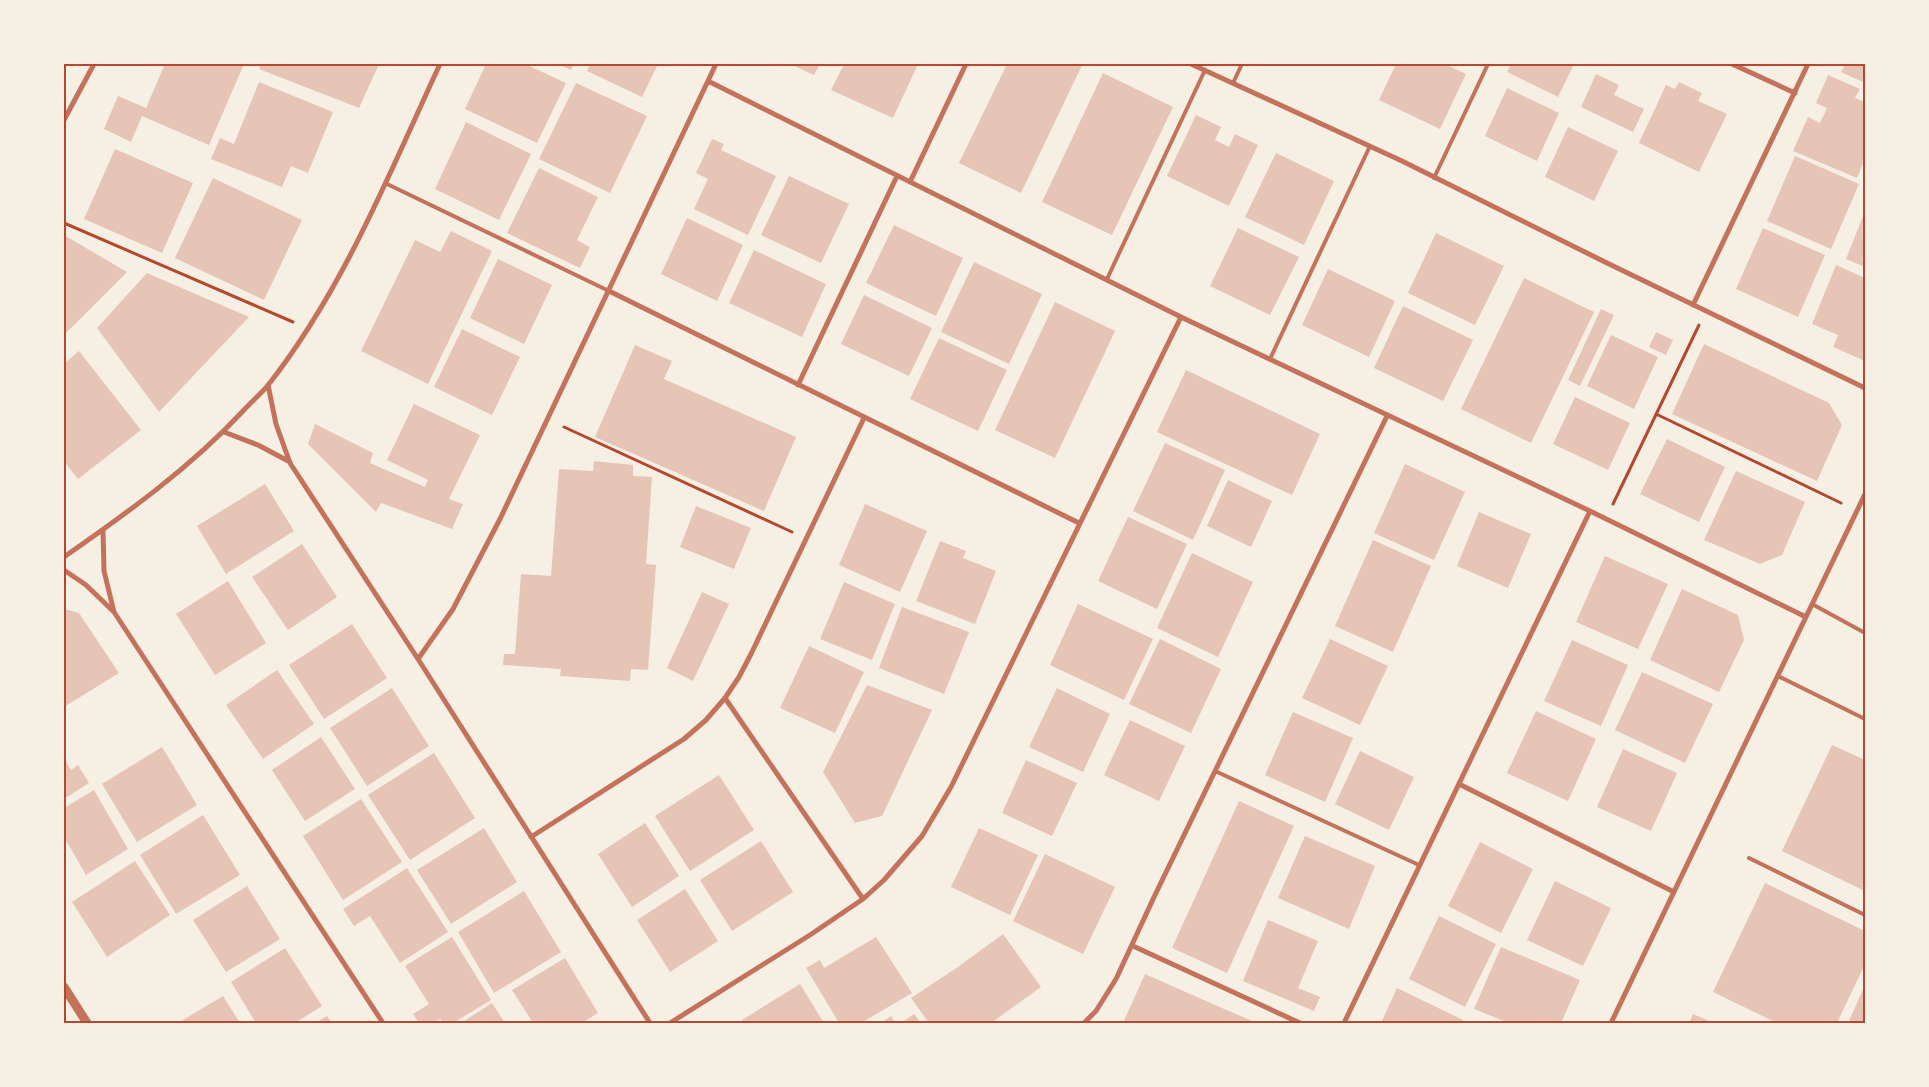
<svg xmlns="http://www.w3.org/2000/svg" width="1929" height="1087" viewBox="0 0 1929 1087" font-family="'Public Sans',sans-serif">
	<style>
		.building { fill: #e6c5b7 }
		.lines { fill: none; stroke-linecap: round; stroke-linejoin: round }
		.path { stroke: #b5482f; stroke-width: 3 }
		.service { stroke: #c5725c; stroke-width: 4 }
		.minor { stroke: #c5725c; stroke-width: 5 }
		.tertiary { stroke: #c5725c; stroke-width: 9 }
		.neatline { fill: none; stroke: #b5482f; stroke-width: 2 }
	</style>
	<rect width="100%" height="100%" fill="#f6efe4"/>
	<!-- building -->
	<path class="building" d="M 165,64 L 244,64 L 209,145 L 142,116 L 131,142 L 104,129 L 118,96 L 146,108 Z
		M 261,64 L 379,64 L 359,108 L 259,69 Z
		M 486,64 L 525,64 L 566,83 L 537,143 L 465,109 Z
		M 557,64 L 574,64 L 571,70 Z
		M 590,64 L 658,64 L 642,97 L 587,71 Z
		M 790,64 L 820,64 L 814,75 Z
		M 844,64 L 918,64 L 893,118 L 831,90 Z
		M 1007,64 L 1082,65 L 1021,193 L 959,163 Z
		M 1396,64 L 1445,64 L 1466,74 L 1440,129 L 1379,100 Z
		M 1511,64 L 1574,64 L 1558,97 L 1507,72 Z
		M 1845,64 L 1865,64 L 1865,83 L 1841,72 Z
		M 1103,73 L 1173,107 L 1112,235 L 1042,202 Z
		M 1596,74 L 1619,85 L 1614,95 L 1644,109 L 1633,132 L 1581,107 Z
		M 1828,75 L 1860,89 L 1855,98 L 1865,102 L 1865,158 L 1857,178 L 1793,151 L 1808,117 L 1820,123 L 1827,108 L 1816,103 Z
		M 259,82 L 333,112 L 308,173 L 291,166 L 282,187 L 211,159 L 220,138 L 234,144 Z
		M 1679,82 L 1702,93 L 1698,101 L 1727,114 L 1699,172 L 1639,143 L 1666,85 L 1675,89 Z
		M 576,83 L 647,116 L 610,193 L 539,159 Z
		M 1507,88 L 1559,113 L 1537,161 L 1485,136 Z
		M 1196,115 L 1221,127 L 1215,140 L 1229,147 L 1235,134 L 1258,145 L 1229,206 L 1167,176 Z
		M 466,122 L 531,154 L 499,220 L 435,189 Z
		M 1568,127 L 1618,151 L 1594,201 L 1545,177 Z
		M 712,139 L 724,144 L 721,150 L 776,176 L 748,235 L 694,209 L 708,179 L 696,173 Z
		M 115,149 L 193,183 L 162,253 L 84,219 Z
		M 1276,153 L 1334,181 L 1304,245 L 1245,217 Z
		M 1795,156 L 1859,184 L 1831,249 L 1767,221 Z
		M 539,168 L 598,197 L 577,240 L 590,247 L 580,268 L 507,233 Z
		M 789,176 L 849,204 L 821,263 L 761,235 Z
		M 213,178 L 302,220 L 264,300 L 175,258 Z
		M 1865,211 L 1865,267 L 1846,259 Z
		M 687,218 L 743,245 L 717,301 L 661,274 Z
		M 894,225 L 963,258 L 936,316 L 866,283 Z
		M 1238,228 L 1299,257 L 1270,315 L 1210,286 Z
		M 1763,228 L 1825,255 L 1798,317 L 1736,289 Z
		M 451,231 L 492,251 L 428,384 L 361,351 L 415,240 L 440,252 Z
		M 1436,233 L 1504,266 L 1475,325 L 1408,293 Z
		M 64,235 L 127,272 L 64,335 Z
		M 754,250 L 826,284 L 802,337 L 729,303 Z
		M 498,259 L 552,285 L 524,344 L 470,318 Z
		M 974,262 L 1042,294 L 1009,364 L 941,332 Z
		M 1836,265 L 1865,278 L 1865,361 L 1833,347 L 1838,335 L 1812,324 Z
		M 1328,269 L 1395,301 L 1369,357 L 1302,325 Z
		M 147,273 L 249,317 L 159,412 L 97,328 Z
		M 1524,278 L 1594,312 L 1531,443 L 1461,409 Z
		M 864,295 L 932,328 L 909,376 L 841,344 Z
		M 1055,302 L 1115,331 L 1055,458 L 995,430 Z
		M 1403,306 L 1473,340 L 1443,401 L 1374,368 Z
		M 1601,309 L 1614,315 L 1580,386 L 1568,380 Z
		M 462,329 L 520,357 L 492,415 L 434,387 Z
		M 1656,332 L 1673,340 L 1666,355 L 1649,347 Z
		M 1611,335 L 1658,357 L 1634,409 L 1587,386 Z
		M 939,338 L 1007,370 L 978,431 L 910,399 Z
		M 1704,344 L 1829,403 L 1842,425 L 1817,481 L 1672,414 Z
		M 635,345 L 672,361 L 664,379 L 796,437 L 764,511 L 595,437 Z
		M 79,351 L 141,430 L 78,479 L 64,461 L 64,364 Z
		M 1186,370 L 1320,434 L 1292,495 L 1157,432 Z
		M 1575,397 L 1630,423 L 1608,470 L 1553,444 Z
		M 414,404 L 480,435 L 449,499 L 463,504 L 452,529 L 381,503 L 376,512 L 308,444 L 315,424 L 373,453 L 370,463 L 425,487 L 428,480 L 387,460 Z
		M 1667,439 L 1725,467 L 1699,522 L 1640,494 Z
		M 1165,443 L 1225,470 L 1193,540 L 1133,511 Z
		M 594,461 L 633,465 L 633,476 L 652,477 L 646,564 L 656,565 L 648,670 L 631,669 L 630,681 L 560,676 L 561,669 L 503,665 L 504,654 L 515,654 L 521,574 L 551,576 L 559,469 L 593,471 Z
		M 1405,464 L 1465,492 L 1434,560 L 1374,533 Z
		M 1736,471 L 1805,502 L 1782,555 L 1760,564 L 1704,540 Z
		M 1228,480 L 1272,501 L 1251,547 L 1207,526 Z
		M 265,484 L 294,531 L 226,574 L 197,526 Z
		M 865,504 L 927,531 L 900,592 L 839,565 Z
		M 696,506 L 751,528 L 734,569 L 680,547 Z
		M 1479,512 L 1531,534 L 1508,588 L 1457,566 Z
		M 1128,517 L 1187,544 L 1157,609 L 1098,581 Z
		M 1373,540 L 1431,566 L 1393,652 L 1335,626 Z
		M 940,541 L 966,551 L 963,558 L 996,571 L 975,624 L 916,601 Z
		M 302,544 L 337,597 L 288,630 L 252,577 Z
		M 1192,553 L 1253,582 L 1218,657 L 1157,628 Z
		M 1605,556 L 1668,584 L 1638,649 L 1576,622 Z
		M 228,581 L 266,643 L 215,675 L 176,614 Z
		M 844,582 L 895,604 L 872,660 L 820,639 Z
		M 1682,589 L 1738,615 L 1744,640 L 1719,692 L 1650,660 Z
		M 702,592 L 729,604 L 693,681 L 667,668 Z
		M 1078,604 L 1153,639 L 1124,700 L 1050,665 Z
		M 902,607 L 969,632 L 944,694 L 879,668 Z
		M 64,609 L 79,613 L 119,673 L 64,707 Z
		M 352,624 L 387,678 L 324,719 L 289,665 Z
		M 1160,639 L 1221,669 L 1191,733 L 1129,704 Z
		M 1330,639 L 1388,666 L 1360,725 L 1302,698 Z
		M 1572,640 L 1628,665 L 1601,726 L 1544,701 Z
		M 809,646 L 864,672 L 835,733 L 780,708 Z
		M 277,670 L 314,724 L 263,759 L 226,705 Z
		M 1642,672 L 1713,704 L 1685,763 L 1615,730 Z
		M 867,685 L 932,710 L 882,816 L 855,823 L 823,772 Z
		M 392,688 L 429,746 L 367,786 L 330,728 Z
		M 1057,688 L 1110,714 L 1083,772 L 1029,747 Z
		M 1536,711 L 1596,739 L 1568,801 L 1507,773 Z
		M 1293,712 L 1353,738 L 1325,802 L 1265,775 Z
		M 1130,720 L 1185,746 L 1159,801 L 1104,775 Z
		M 321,737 L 355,789 L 305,821 L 272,770 Z
		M 1832,745 L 1865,760 L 1865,891 L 1782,851 Z
		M 162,747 L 197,805 L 137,842 L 102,784 Z
		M 1623,749 L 1677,773 L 1651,831 L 1597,807 Z
		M 1360,751 L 1414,777 L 1389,830 L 1335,804 Z
		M 434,753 L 475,818 L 410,860 L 368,795 Z
		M 64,758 L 71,770 L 78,765 L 89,783 L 64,799 Z
		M 1026,760 L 1077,783 L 1052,836 L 1002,813 Z
		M 719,775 L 754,830 L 690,871 L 655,816 Z
		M 94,790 L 128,849 L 86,875 L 64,837 L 64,808 Z
		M 361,799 L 402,862 L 343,900 L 303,836 Z
		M 1239,801 L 1294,826 L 1227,973 L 1172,948 Z
		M 203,815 L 240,875 L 176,914 L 140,855 Z
		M 645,823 L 679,876 L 632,907 L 598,854 Z
		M 484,828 L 517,882 L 451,924 L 417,870 Z
		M 979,828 L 1038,855 L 1010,915 L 951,887 Z
		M 1305,836 L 1375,866 L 1349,929 L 1278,898 Z
		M 761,841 L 793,892 L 732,931 L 700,880 Z
		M 1480,842 L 1533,869 L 1501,933 L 1448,906 Z
		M 1045,854 L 1115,887 L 1083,954 L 1013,921 Z
		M 135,861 L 170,915 L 107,957 L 72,902 Z
		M 407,868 L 448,932 L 400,963 L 370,916 L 354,926 L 343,909 Z
		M 1555,881 L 1611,908 L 1583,966 L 1527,940 Z
		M 1765,883 L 1865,931 L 1865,964 L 1837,1023 L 1777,1023 L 1713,992 Z
		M 247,886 L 280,939 L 226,972 L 193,920 Z
		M 685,889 L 718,941 L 670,972 L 637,920 Z
		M 524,891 L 561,952 L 494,993 L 458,932 Z
		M 1439,916 L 1496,944 L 1465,1007 L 1409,979 Z
		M 1268,920 L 1318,941 L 1298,988 L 1320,997 L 1314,1011 L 1243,981 Z
		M 1003,934 L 1041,987 L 991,1023 L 929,1023 L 911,998 L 958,967 Z
		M 452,937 L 491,1000 L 453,1023 L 443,1023 L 440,1019 L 433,1023 L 419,1023 L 413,1014 L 429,1004 L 405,966 Z
		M 876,937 L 912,993 L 861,1023 L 839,1023 L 806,968 L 820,960 L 824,968 Z
		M 1501,947 L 1580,980 L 1561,1023 L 1509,1023 L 1474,1009 Z
		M 285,948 L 322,1006 L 295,1023 L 256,1023 L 231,982 Z
		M 565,958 L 598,1013 L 582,1023 L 533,1023 L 512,990 Z
		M 1145,974 L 1215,1005 L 1257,1023 L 1123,1023 Z
		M 800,984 L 824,1023 L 743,1023 L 742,1020 Z
		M 1865,985 L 1865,1023 L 1848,1023 Z
		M 1397,988 L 1463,1020 L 1462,1023 L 1381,1023 Z
		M 223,996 L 240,1023 L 178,1023 Z
		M 492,1003 L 505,1023 L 461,1023 Z
		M 914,1014 L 921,1023 L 901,1023 Z
		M 1693,1014 L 1714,1023 L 1689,1023 Z
		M 327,1016 L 332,1023 L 315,1023 Z
		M 891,1016 L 895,1023 L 881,1023 Z"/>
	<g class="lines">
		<!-- path -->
		<path class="path" d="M 64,223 L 293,322
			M 1656,414 L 1841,503
			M 564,427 L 792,532
			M 1613,504 L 1699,325"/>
		<!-- service -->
		<path class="service" d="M 1233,83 L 1242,64
			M 1434,178 L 1488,64
			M 385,183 L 609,291
			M 1107,279 L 1205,70
			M 1270,359 L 1370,146
			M 1812,604 L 1865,633
			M 1778,676 L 1865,719
			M 1215,771 L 1419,865
			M 1749,858 L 1865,915"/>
		<!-- minor -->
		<path class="minor" d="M 1191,64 L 1402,161 L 1607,263 L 1865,388
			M 1732,64 L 1795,93
			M 708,81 L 1181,317 L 1590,511 L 1806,617
			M 64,120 L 94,64
			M 910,182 L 966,64
			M 609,291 L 1079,523
			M 1693,305 L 1808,64
			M 268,385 L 276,424 L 290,463 L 418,659 L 650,1023
			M 798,385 L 897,176
			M 224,432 L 258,445 L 290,462
			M 103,530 L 104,571 L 114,612
			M 64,557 C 127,513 190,468 243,411 C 251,402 261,394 269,384 C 344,288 389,174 440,64
			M 64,570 L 86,585 L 114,612 L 383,1023
			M 418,659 L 453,609 L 500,519 L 716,64
			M 725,698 L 863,899
			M 1459,784 L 1674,892
			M 531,837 L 684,739 L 706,720 L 725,698 L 739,677 L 751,654 L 864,418
			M 1133,946 L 1300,1023
			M 670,1023 L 810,935 L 863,899 L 884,880 L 922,836 L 951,787 L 1181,317
			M 1084,1023 L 1096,1011 L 1116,979 L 1155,895 L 1387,416
			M 1344,1023 L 1590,511
			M 1611,1023 L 1865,494"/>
		<!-- tertiary -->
		<path class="tertiary" d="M 64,987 L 87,1023"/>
	</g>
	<!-- border -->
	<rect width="1929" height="1087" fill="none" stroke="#f6efe4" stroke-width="130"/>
	<rect x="65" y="65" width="1799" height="957" class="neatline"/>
</svg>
